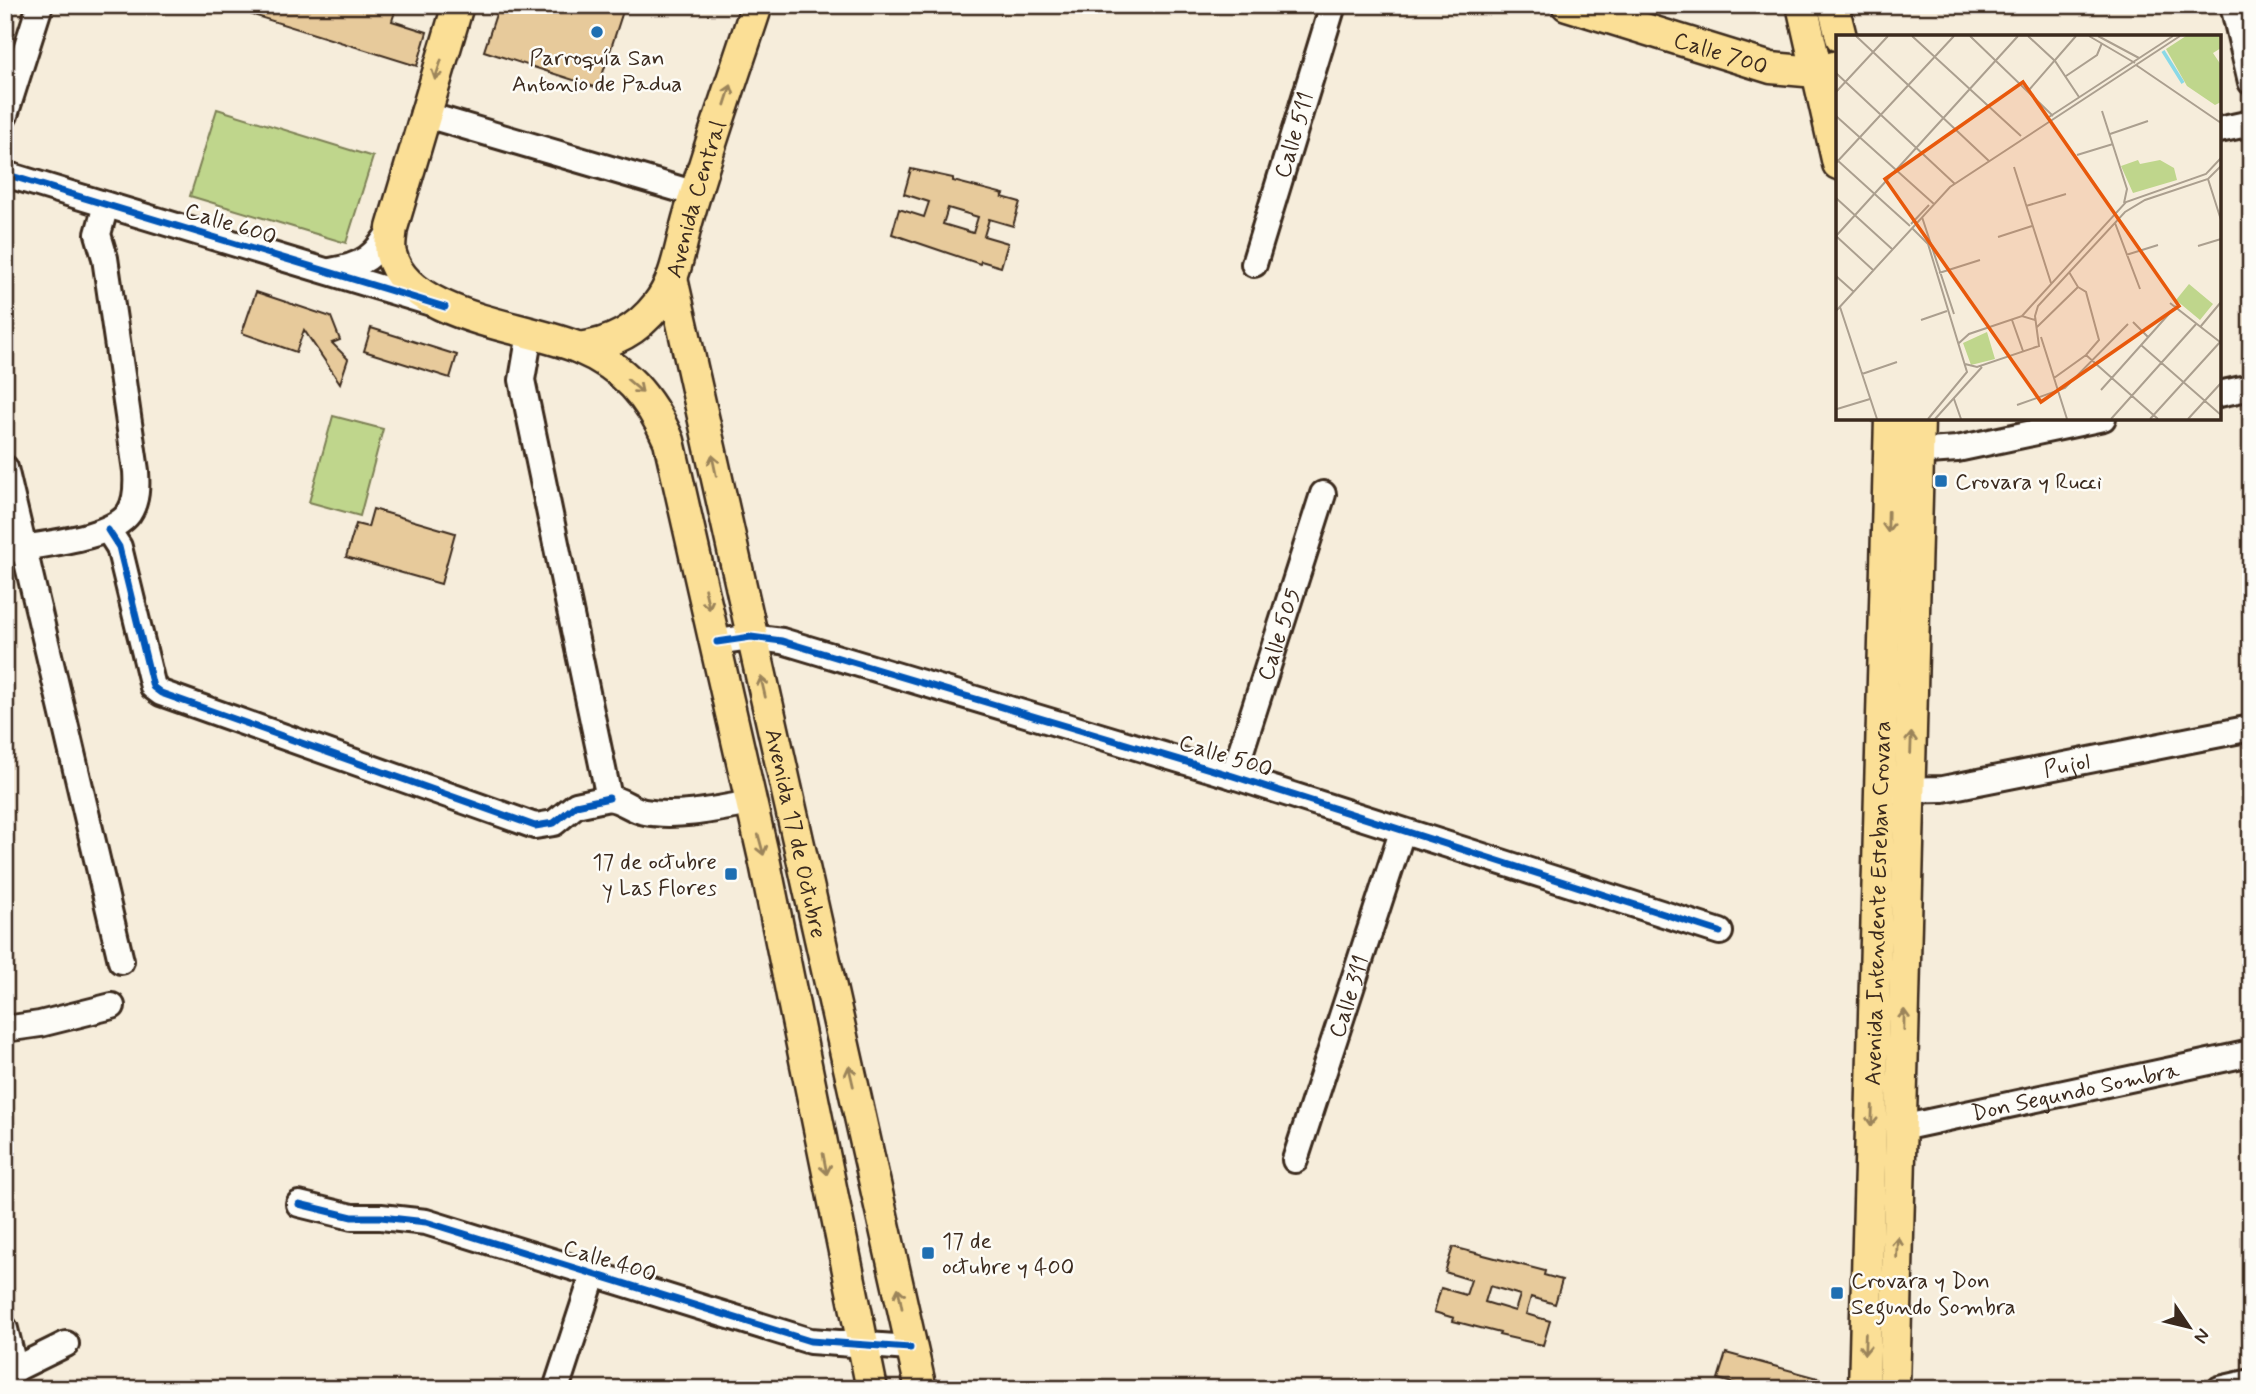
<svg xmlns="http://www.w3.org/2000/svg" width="2256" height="1394" viewBox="0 0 2256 1394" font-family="Mynerve,sans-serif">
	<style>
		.green { fill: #bfd68c; stroke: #7d8055; stroke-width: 2 }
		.building { fill: #e7ca9b; stroke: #3b2a1e; stroke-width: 2; fill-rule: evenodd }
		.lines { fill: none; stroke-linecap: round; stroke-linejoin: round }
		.minor-casing { stroke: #3b2a1e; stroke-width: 30 }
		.major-casing { stroke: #3b2a1e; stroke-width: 35 }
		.minor { stroke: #fdfcf7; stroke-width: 24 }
		.major { stroke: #fbdf96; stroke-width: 30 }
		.cycleway-casing { stroke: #fdfcf7; stroke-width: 11 }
		.cycleway { stroke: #0057b8; stroke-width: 7 }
		.oneway { stroke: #9b845a }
		.poi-dot { fill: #1f6fb2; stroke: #fdfcf7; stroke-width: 2.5 }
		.labels { text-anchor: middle; stroke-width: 5; stroke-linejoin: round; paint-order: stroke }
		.street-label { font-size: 23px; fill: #3b2a1e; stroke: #fdfcf7 }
		.poi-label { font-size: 23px; fill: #3b2a1e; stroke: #fdfcf7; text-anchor: start }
		.inset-river { fill: none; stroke: #8ad9e7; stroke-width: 3.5 }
		.inset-road { fill: none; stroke: #ab9f8f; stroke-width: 2 }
		.view { fill: #e8590c; fill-opacity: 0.15; stroke: #e8590c; stroke-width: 3.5 }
		.inset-edge { fill: none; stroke: #3b2a1e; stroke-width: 3.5 }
	</style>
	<rect width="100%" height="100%" fill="#f6eddb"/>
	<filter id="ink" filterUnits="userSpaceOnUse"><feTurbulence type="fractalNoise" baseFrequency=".0143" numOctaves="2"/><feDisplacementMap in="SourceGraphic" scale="14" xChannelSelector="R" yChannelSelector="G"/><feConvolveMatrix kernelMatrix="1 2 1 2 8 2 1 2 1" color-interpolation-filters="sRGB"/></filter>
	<g filter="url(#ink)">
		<!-- green -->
		<path class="green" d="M 217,109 L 373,157 L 346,243 L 190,196 Z
			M 333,416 L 383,429 L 360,516 L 309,502 Z"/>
		<!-- building -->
		<path class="building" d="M 221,5 L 397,5 L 392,21 L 427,32 L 417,66 Z
			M 499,5 L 625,5 L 598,88 L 484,51 Z
			M 911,169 L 953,178 L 953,181 L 1004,194 L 1002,197 L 1020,202 L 1013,226 L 989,219 L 984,236 L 1008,243 L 1001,267 L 981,261 L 980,264 L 892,234 L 899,209 L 924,217 L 929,202 L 904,194 ZM 948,208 L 978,217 L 973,233 L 943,224 Z
			M 256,292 L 331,317 L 340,340 L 332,343 L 348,359 L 340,383 L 304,330 L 296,352 L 242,333 Z
			M 371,328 L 457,355 L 450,378 L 364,351 Z
			M 373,509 L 455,533 L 441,584 L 346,557 L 356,524 L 368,527 Z
			M 1453,1247 L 1545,1271 L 1544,1275 L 1562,1280 L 1555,1304 L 1531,1297 L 1526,1314 L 1550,1321 L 1543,1345 L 1499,1335 L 1500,1333 L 1453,1321 L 1454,1318 L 1434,1312 L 1441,1288 L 1466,1295 L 1471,1280 L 1445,1272 ZM 1490,1286 L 1520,1295 L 1515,1311 L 1485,1302 Z
			M 1726,1353 L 1818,1378 L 1817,1381 L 1834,1389 L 1743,1389 L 1744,1386 L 1718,1379 Z"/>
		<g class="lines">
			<!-- minor casing -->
			<g class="minor-casing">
				<g id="minor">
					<path d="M 2233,5 L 2251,82"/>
					<path d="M 423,114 L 696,194"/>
					<path d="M 5,115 L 40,5"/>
					<path d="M 2219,130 L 2251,123"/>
					<path d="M 5,174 L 431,303"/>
					<path id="s1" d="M 1254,264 L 1333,5"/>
					<path d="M 330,271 C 363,266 376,256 392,228"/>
					<path d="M 530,333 L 522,380 L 609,798 C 623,800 632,810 645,812 C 677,818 718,809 750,803"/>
					<path d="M 2219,394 L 2251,387"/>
					<path d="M 1900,453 L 1957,449 L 2103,418"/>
					<path d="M 5,468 L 121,961"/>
					<path d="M 108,530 L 119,547 L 153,687 L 161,693 L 535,826 L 554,823 L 576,805 L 609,798"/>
					<path d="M 5,551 C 37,544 110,540 129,513 C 137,501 137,486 136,471 L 105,258 L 98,234 L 106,205"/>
					<path d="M 717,642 L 751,637 L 782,641 L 1233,776 L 1720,932"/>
					<path id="s2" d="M 1233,776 L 1323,494"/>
					<path id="s3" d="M 1894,790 L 1943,789 L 2251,728"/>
					<path d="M 5,1029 L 40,1024 L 112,1006"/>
					<path id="s4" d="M 1901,1128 L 2251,1053"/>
					<path id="s5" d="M 1295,1160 L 1402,832"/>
					<path d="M 299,1204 L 352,1217 L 381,1217 L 426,1222 L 810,1341 L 910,1348"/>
					<path d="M 5,1329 L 15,1370"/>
					<path d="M 5,1374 L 66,1344"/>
					<path d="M 556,1389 L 593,1276"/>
					<path d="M 2220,1389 L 2251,1382"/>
				</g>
			</g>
			<!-- major casing -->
			<g class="major-casing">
				<g id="major">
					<path d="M 458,5 L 392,228 C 391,236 389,246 391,254 C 406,318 529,326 579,348 C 624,367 650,397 669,441 L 765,863 L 872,1389"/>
					<path id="s6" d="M 1567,5 L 1771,68 L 1816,72 L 1838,66"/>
					<path d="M 1802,5 L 1838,164"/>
					<path d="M 1833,5 L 1841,37"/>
					<path id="s7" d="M 672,278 L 921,1389"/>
					<path id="s8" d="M 579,348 C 611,344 637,331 657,305 C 677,280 680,245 689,215 C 709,145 734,75 757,5"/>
					<path id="s9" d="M 1864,1389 L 1890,418"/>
					<path d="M 1894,1389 L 1919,418"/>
				</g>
			</g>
			<!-- minor -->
			<use href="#minor" class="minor"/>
			<!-- major -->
			<use href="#major" class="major"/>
			<!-- cycleway casing -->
			<g class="cycleway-casing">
				<path id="cycleway" d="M 5,174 L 445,307
					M 108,530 L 119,547 L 153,687 L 161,693 L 535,826 L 554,823 L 576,805 L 609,798
					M 717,642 L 751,637 L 782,641 L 1233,776 L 1720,932
					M 299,1204 L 352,1217 L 381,1217 L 426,1222 L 810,1341 L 910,1348"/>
			</g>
			<!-- cycleway -->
			<use href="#cycleway" class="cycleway"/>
		</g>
		<!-- one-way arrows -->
		<defs><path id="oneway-shaft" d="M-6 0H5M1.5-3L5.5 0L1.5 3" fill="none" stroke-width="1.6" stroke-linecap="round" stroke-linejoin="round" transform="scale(1.75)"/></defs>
		<g class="oneway">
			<use href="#oneway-shaft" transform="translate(438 70) rotate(108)"/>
			<use href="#oneway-shaft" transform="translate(728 95) rotate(-72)"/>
			<use href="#oneway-shaft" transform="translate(635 386) rotate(41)"/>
			<use href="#oneway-shaft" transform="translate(714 465) rotate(-102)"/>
			<use href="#oneway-shaft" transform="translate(1888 522) rotate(91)"/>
			<use href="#oneway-shaft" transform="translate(707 599) rotate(77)"/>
			<use href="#oneway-shaft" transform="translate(763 687) rotate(-103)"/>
			<use href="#oneway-shaft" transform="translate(1911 743) rotate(-88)"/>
			<use href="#oneway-shaft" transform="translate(761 845) rotate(75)"/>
			<use href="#oneway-shaft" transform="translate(1904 1020) rotate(-89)"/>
			<use href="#oneway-shaft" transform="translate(851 1076) rotate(-103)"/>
			<use href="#oneway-shaft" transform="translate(1872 1116) rotate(92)"/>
			<use href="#oneway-shaft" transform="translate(825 1164) rotate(79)"/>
			<use href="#oneway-shaft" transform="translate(1897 1247) rotate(-88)"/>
			<use href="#oneway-shaft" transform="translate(900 1298) rotate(-101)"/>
			<use href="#oneway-shaft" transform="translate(1865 1344) rotate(92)"/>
		</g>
	</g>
	<!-- markers -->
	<g class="poi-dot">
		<circle cx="597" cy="32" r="7"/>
		<rect x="1934" y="474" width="14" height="14" rx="3.5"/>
		<rect x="724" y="867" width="14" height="14" rx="3.5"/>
		<rect x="921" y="1246" width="14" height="14" rx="3.5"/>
		<rect x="1830" y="1286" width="14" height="14" rx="3.5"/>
	</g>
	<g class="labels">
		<!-- street labels -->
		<g class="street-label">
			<text dy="8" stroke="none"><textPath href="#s6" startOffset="161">Calle 700</textPath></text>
			<text dy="8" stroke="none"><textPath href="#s1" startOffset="135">Calle 511</textPath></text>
			<text dy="8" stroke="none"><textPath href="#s8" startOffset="205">Avenida Central</textPath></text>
			<text transform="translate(231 223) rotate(17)" y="8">Calle 600</text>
			<text dy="8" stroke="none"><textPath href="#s2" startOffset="149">Calle 505</textPath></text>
			<text transform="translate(1226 755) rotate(17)" y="8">Calle 500</text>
			<text dy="8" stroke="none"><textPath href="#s3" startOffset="175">Pujol</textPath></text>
			<text dy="8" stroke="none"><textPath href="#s7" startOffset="569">Avenida 17 de Octubre</textPath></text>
			<text dy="8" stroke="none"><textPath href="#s9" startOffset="486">Avenida Intendente Esteban Crovara</textPath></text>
			<text dy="8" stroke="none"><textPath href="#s5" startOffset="172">Calle 311</textPath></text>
			<text dy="8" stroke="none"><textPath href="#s4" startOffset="178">Don Segundo Sombra</textPath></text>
			<text transform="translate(610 1260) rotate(17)" y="8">Calle 400</text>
		</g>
		<!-- poi labels -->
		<g class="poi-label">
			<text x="597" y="65" text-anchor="middle">Parroquía San<tspan x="597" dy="26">Antonio de Padua</tspan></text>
			<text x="1955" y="489">Crovara y Rucci</text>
			<text x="717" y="869" text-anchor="end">17 de octubre<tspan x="717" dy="26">y Las Flores</tspan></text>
			<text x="942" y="1248">17 de<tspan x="942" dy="26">octubre y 400</tspan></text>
			<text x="1851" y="1288">Crovara y Don<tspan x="1851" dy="26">Segundo Sombra</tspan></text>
		</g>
	</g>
	<!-- overview -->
	<g transform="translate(1836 35)">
		<rect width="385" height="385" fill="#f6eddb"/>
		<path d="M 350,1 L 385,1 L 385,13 L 377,18 L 385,30 L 385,67 L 379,70 L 351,51 L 330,14 ZM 302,125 L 304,129 L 324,125 L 338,133 L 341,145 L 297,158 L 285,131 ZM 353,249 L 377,269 L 364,285 L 340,265 ZM 151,297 L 159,324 L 135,330 L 127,308 Z" fill="#bfd68c"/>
		<path class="inset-river" d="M 327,16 L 347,48"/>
		<path class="inset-road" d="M 20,1 L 153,126M 76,1 L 185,101M 134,1 L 217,81M 192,1 L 219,26 L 243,62M 253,1 L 299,28M 262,1 L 303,23M 300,30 L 385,88M 0,38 L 119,149M 230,41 L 261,20 L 266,8M 193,55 L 240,1M 0,57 L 52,1M 266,76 L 291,154 L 288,168M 0,81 L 98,169M 213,82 L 337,1M 274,99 L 312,86M 241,120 L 277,109M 0,124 L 74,191M 0,128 L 118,1M 178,132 L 215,248M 372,144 L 385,185M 0,163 L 56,214M 190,171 L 230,159M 86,182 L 118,279M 279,188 L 304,254M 75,189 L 93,170M 76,193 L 92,209 L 131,337 L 92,384M 0,201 L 182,1M 0,201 L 37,235M 162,202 L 196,191M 362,211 L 385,204M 290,220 L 322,210M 103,238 L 144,225M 0,241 L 18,257M 334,268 L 384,307M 4,272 L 41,384M 0,276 L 114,152 L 344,1M 186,281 L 290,167 L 370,139 L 385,123M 85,285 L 111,276M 176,285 L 187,316M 297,287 L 312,302M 365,291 L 385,267M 201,292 L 242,252 L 233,237M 205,302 L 231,384M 123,308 L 133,299 L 186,281 L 199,285M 305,310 L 385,380M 250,320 L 322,384M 129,329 L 141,332 L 203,311 L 199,281 L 202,271 L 289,177 L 309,165 L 372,144 L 385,131M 26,339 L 61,327M 218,343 L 250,320 L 263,305 L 250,257 L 242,252M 265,355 L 340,271M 118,364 L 125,384M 181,370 L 229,353 L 292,289M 1,374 L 34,364M 99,384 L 146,332M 275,384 L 361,288M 314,384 L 385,306M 352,384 L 385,348"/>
		<path class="view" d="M 187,47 L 343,271 L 205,367 L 49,144 Z"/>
		<rect width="385" height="385" class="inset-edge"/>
	</g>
	<!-- margin -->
	<rect width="2256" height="1394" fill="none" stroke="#fdfcf7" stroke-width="28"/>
	<rect x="14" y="14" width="2228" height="1366" fill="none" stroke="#3b2a1e" stroke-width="2.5" filter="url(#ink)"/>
	<!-- north arrow -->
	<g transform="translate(2189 1327) rotate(125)" stroke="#fdfcf7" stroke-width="5" paint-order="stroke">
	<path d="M0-5L12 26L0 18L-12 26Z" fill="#3b2a1e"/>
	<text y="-10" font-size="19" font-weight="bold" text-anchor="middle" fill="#3b2a1e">N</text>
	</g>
</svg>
